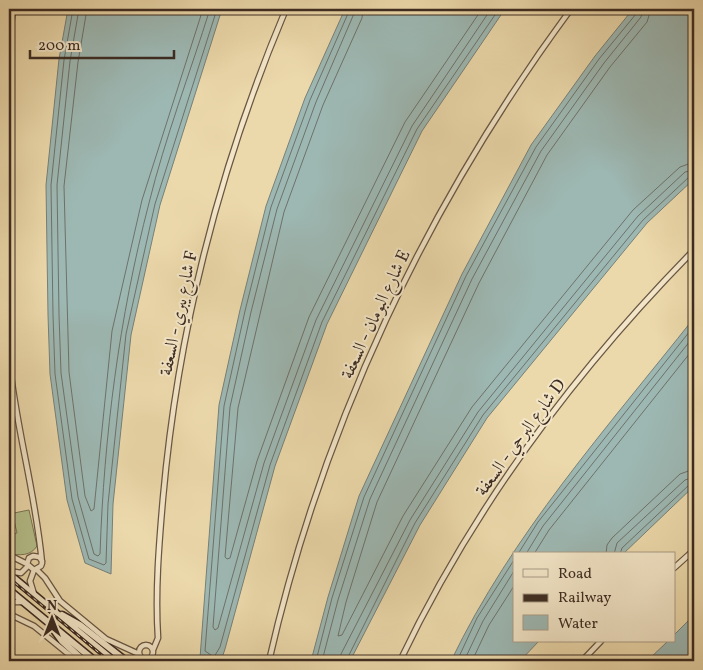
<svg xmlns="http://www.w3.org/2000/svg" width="703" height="670" viewBox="0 0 703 670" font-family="Vollkorn,Amiri,serif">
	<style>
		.green { fill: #b5c08b; stroke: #797656 }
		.water { fill: #9db8b3; stroke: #778079 }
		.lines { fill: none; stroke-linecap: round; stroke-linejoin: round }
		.shore { stroke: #6d726a; stroke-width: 1 }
		.street-casing { stroke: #695744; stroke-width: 7 }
		.secondary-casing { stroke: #3d2c22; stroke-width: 9 }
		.street { stroke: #f3e6c8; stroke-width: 4.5 }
		.secondary { stroke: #f3e6c8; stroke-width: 6 }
		.rail-casing { stroke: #3d2c22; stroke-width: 3 }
		.rail { stroke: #f3e6c8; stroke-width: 1; stroke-dasharray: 4; stroke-linecap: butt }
		.labels { text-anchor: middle; stroke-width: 4; stroke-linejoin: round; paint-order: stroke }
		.street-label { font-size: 18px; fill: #3d2c22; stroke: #f3e6c8 }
	</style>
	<rect width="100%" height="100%" fill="#ecd9ab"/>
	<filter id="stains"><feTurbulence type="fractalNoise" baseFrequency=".004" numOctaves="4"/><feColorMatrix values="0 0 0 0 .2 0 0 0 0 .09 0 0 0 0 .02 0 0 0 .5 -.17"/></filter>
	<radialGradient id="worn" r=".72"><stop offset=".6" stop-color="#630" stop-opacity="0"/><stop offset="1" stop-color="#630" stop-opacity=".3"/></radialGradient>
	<!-- green -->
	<path class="green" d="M 29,510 L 37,546 C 31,556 19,556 9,553 L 9,535 L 17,533 L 13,516 L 9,517 L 9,514 Z"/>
	<!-- water -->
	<path class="water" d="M 68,9 L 222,9 L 160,205 L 131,335 L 113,504 L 111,574 L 85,563 L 67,500 L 50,374 L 48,315 L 46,185 L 59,59 Z
		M 345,9 L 505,9 L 422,131 L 327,324 L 275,466 L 225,649 L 221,661 L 200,658 L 219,405 L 240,310 L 266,206 L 305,98 Z
		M 633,9 L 694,9 L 694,179 L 647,223 L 487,418 L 420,525 L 350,661 L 311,661 L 328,597 L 359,496 L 462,274 L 531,145 L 595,56 Z
		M 694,318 L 694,486 L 623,554 L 514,554 L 514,641 L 539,641 L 520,661 L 451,661 C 512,534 607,428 694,318 Z
		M 694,615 L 694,661 L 647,661 L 668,641 L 674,641 L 674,635 Z"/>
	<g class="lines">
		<!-- shore -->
		<path class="shore" d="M 73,9 L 64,60 L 51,185 L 53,315 L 55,374 L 72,499 L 89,559 L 104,565 L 106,563 L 108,504 L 126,334 L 155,204 L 217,9
			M 79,9 L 70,61 L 57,185 L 59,315 L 61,373 L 78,497 L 94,554 L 98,556 L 100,554 C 104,436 119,318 149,203 C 165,138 190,73 210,9
			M 87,9 L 78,62 L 64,186 L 69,372 L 85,496 L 91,511 L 94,509 L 112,331 L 142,200 L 203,9
			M 350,9 L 310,100 L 271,207 L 245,311 L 224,406 L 205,651 L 214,657 L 220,647 L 270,465 L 322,322 L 417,129 L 499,9
			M 356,9 L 316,102 L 277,209 L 251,312 L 230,407 L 213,627 L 215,630 L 218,628 L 264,463 L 316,320 L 412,126 L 491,9
			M 363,9 L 362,18 L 323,105 L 284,212 L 238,408 L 225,557 L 227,559 L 230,558 L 257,461 L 309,317 L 405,122 L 482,9
			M 651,9 L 647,22 L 610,67 L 547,155 L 479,283 L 377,502 L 346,602 L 338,636 L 342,635 L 403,516 L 472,407 L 633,210 L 680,167 L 694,162
			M 518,554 L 538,522 L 694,326
			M 526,554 L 543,526 L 694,336
			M 534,554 L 549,530 L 694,348
			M 606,554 L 607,545 L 612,538 L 680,474 L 694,469
			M 614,554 L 617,543 L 685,480 L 694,477
			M 620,554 L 622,548 L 689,485 L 694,483
			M 316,661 L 332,598 L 364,497 L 466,276 L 536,147 L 599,59 L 636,14 L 637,9
			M 322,661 L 338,600 L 370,499 L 472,279 L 541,151 L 604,63 L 641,17 L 643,9
			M 340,661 L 341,654 L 410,520 L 478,412 L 638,216 L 685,172 L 694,170
			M 346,661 L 415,523 L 483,415 L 643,220 L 689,177 L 694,176
			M 457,661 L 477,618 L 514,560
			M 464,661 L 483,621 L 514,571
			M 472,661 L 489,625 L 514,586"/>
		<!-- street casing -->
		<g class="street-casing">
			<path id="street" d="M 9,42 L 13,9
				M 9,359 C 16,428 36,495 42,563 L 41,566 L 34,570 L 27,564 L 29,558 L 33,556 L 39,557 L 42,561
				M 9,555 L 27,564
				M 674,568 L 694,550
				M 34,570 L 30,581 L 34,594
				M 37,570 L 45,578 L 60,601 L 106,639 L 139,654
				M 9,571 L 21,573 L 28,566
				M 9,602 L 22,602
				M 9,614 L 34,626 L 77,661
				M139 652a7 7 0 1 1 14 0a7 7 0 1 1-14 0Z
				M 153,650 L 158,638 C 155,592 159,544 163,498 C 178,330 220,165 286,9
				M 269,661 C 323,424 427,204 571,9
				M 400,661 C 473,508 575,371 694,250
				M 582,661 L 601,641"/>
		</g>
		<!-- secondary casing -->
		<g class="secondary-casing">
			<path id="secondary" d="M 9,574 L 114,661
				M 9,590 L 95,661
				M 62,615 L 80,625 L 126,661
				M 54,630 L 62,641 L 84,661"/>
		</g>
		<!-- street -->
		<use href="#street" class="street"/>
		<!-- secondary -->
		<use href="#secondary" class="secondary"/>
		<!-- rail casing -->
		<g class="rail-casing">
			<path id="rail" d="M 9,578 L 109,661"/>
		</g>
		<!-- rail -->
		<use href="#rail" class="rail"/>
	</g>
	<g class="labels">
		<!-- street labels -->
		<g class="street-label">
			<text transform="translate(178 313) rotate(-78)" y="6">شارع يبري - السعفة F</text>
			<text transform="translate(375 314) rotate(-65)" y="6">شارع البومان - السعفة E</text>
			<text transform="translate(520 437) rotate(-54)" y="6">شارع البرحي - السعفة D</text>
		</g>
	</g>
	<!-- margin -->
	<rect width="703" height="670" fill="none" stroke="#ecd9ab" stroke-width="30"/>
	<rect x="10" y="10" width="683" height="650" fill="none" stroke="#3d2c22" stroke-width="2.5"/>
	<rect x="15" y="15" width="673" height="640" fill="none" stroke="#3d2c22"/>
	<!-- legend -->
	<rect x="513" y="552" width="162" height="90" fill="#f3e6c8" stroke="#aa9c86"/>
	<rect x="523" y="569" width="25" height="8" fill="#f3e6c8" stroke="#aa9c86"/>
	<text x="558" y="578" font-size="15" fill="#3d2c22">Road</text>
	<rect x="523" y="594" width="25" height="8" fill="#3d2c22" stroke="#aa9c86"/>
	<text x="558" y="602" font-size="15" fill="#3d2c22">Railway</text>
	<rect x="523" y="615" width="25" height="15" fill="#9db8b3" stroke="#aa9c86"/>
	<text x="558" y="628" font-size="15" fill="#3d2c22">Water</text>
	<!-- north arrow -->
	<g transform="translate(52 618)" stroke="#f3e6c8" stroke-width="4" paint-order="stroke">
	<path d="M0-4L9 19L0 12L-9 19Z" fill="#3d2c22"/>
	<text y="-8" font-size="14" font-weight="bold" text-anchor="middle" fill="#3d2c22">N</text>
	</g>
	<!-- scale -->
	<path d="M30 50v8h144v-8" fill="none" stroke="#3d2c22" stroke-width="2.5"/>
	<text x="38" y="50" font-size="15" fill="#3d2c22" stroke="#f3e6c8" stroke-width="4" paint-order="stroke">200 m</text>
	<rect width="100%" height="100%" filter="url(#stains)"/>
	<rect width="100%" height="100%" fill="url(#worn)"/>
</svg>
